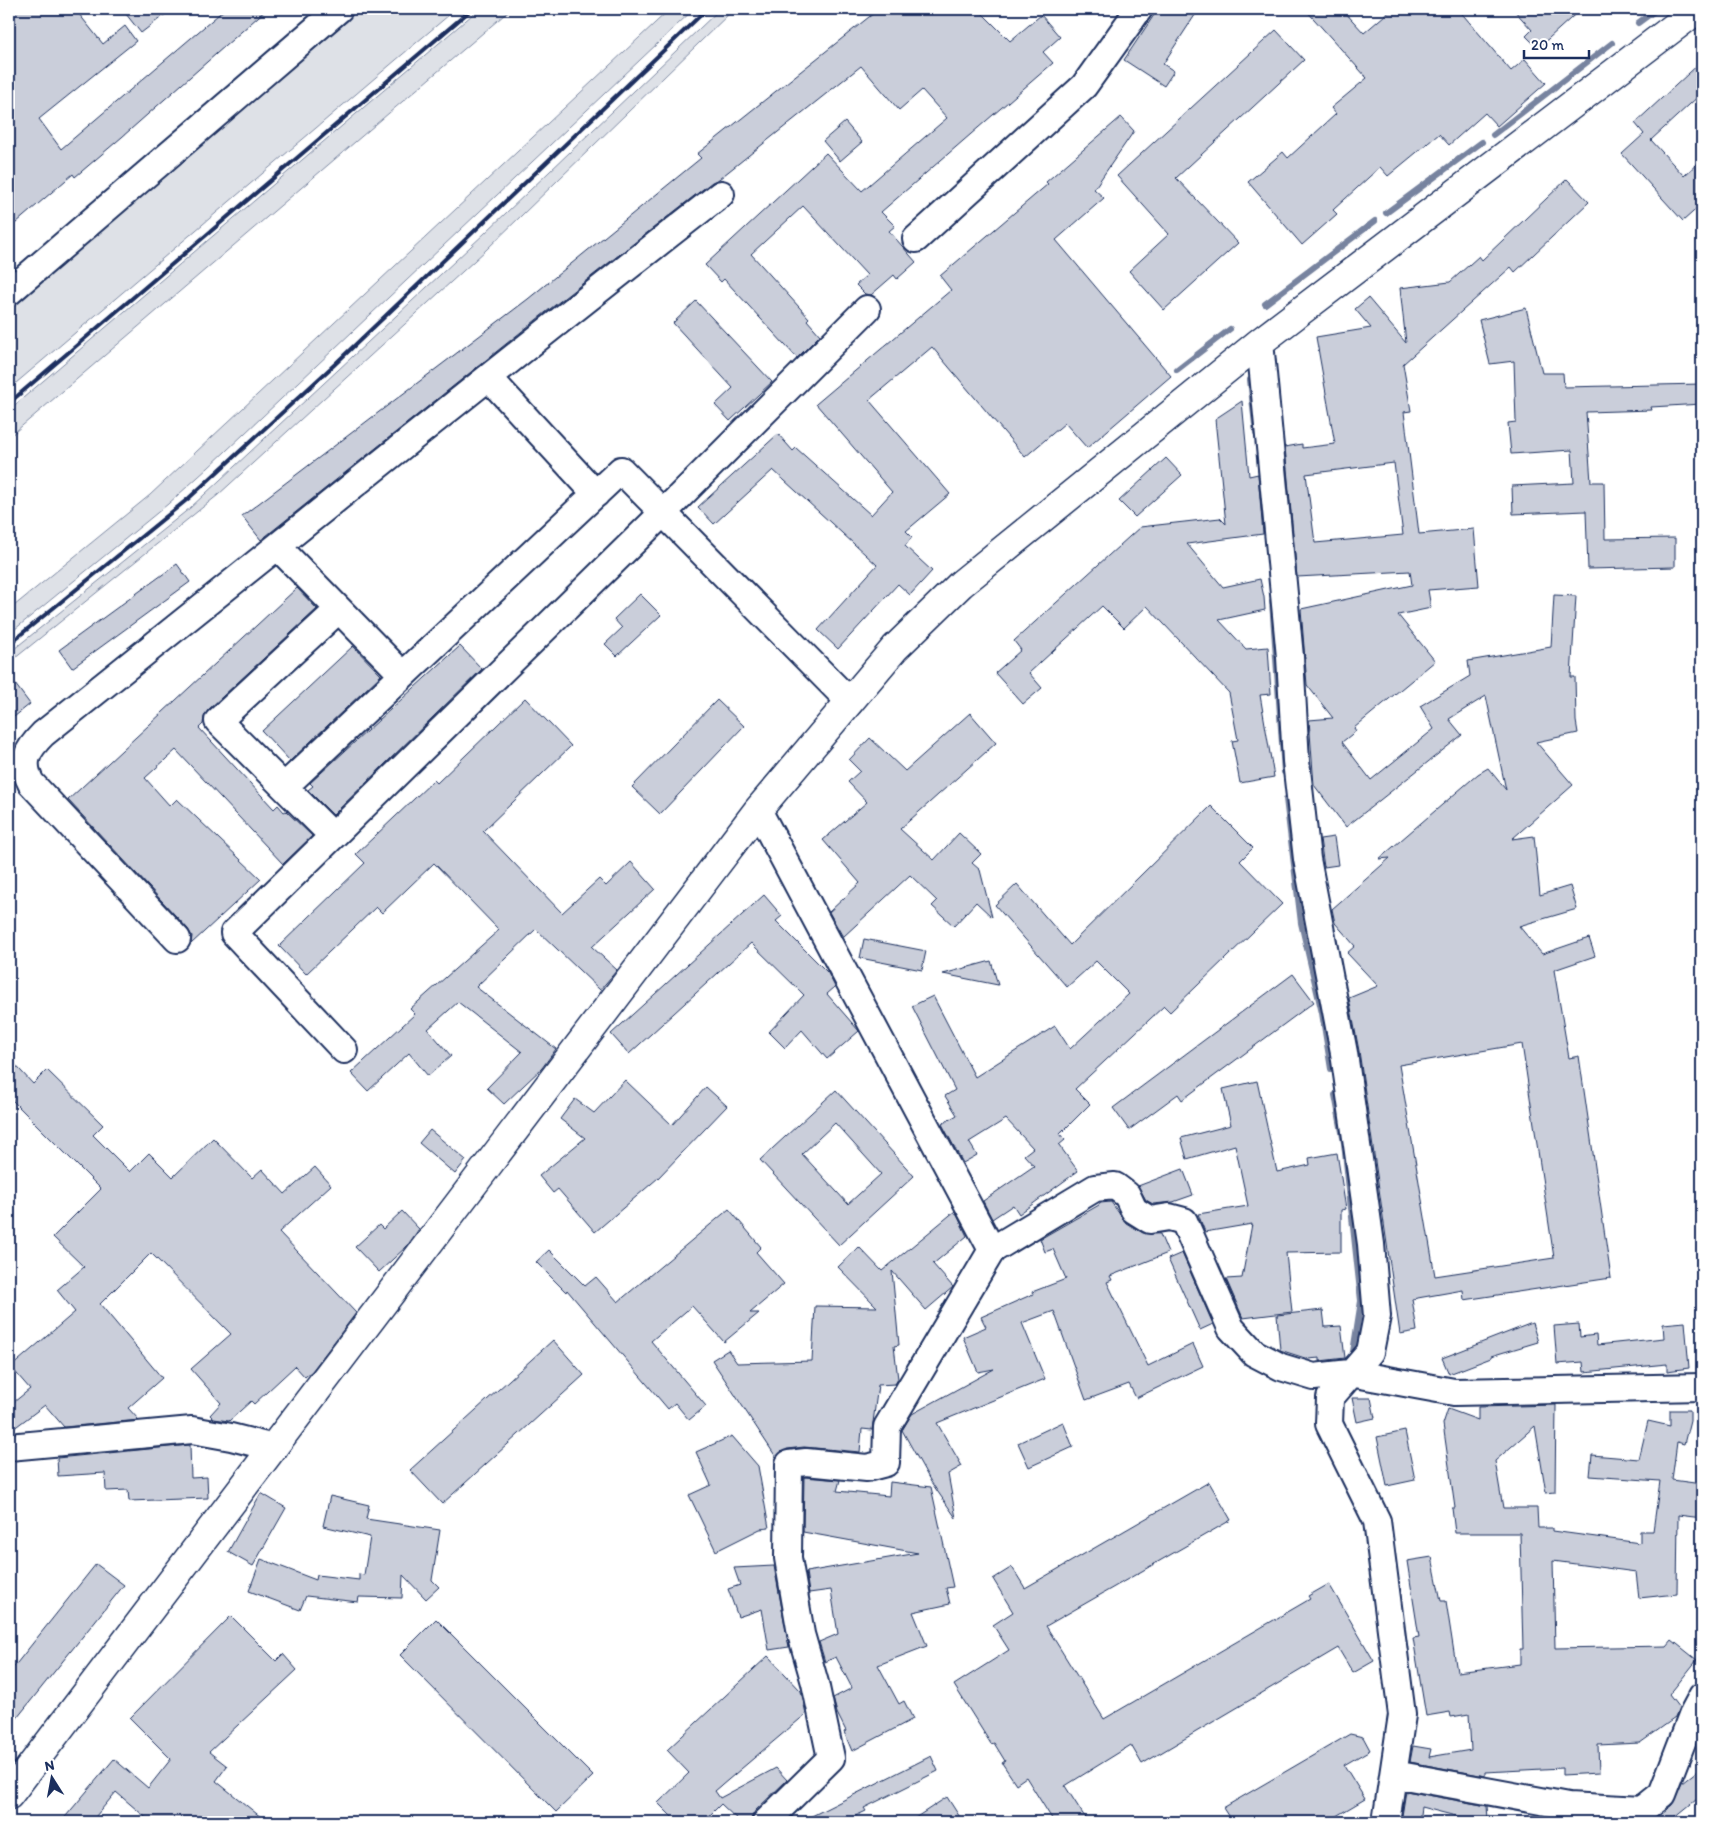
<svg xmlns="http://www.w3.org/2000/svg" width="1711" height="1831" viewBox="0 0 1711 1831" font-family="Itim,sans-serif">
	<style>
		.green { fill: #dee1e7; stroke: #7c88a2 }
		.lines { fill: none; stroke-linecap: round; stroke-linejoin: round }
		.stream { stroke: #77839f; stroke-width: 6 }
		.building { fill: #caceda; stroke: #1b2f5e; fill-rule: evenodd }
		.minor-casing { stroke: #1b2f5e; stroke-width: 30 }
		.major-casing { stroke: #1b2f5e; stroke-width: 31 }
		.minor { stroke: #fff; stroke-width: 26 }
		.major { stroke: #fff; stroke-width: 28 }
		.rail { stroke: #1b2f5e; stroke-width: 4 }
	</style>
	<rect width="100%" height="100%" fill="#fff"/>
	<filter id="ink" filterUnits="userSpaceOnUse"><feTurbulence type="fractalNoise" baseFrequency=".02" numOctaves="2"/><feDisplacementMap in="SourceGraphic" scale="10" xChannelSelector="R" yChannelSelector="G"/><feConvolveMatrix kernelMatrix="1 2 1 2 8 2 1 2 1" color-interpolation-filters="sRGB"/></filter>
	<g filter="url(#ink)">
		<!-- green -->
		<path class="green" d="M 356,9 L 456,9 L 9,389 L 9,305 Z
			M 479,9 L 511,9 L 9,437 L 9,410 Z
			M 670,9 L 694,9 L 208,468 L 168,504 L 9,634 L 9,610 L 150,495 Z
			M 720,9 L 734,9 L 486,250 L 218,495 L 9,663 L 9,653 L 190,508 L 485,233 Z"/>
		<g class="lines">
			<!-- stream -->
			<path class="stream" d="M 1638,23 L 1657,9
				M 1493,135 L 1612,43
				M 1386,213 L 1482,142
				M 1265,304 L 1375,221
				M 1177,370 L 1230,329
				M 1250,380 L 1256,434
				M 1272,601 L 1284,772
				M 1286,799 L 1301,923 L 1322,1013 L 1331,1069
				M 1335,1095 L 1344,1143 L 1361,1301 L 1353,1352"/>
		</g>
		<!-- building -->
		<path class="building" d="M 9,9 L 75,9 L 103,44 L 125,26 L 136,41 L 39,119 L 61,149 L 225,9 L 267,9 L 122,137 L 75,177 L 73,174 L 9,229 Z
			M 122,9 L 172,9 L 141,33 Z
			M 879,9 L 978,9 L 1010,41 L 1041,15 L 1060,37 L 1043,52 L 1053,63 L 881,212 L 895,226 L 889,231 L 916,262 L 897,279 L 894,275 L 871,295 L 865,294 L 856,285 L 867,275 L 803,206 L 751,254 L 809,318 L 807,320 L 820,335 L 797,358 L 724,279 L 721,282 L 705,265 L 826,153 L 862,191 L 947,118 L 922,90 L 899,110 L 861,66 L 719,179 L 712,182 L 541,316 L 261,540 L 242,516 L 528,299 L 701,158 L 697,154 Z
			M 1158,9 L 1199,9 L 1163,64 L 1174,71 L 1164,86 L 1124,60 Z
			M 1305,9 L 1342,9 L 1364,33 L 1392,9 L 1458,9 L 1511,71 L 1525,59 L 1546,83 L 1497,126 L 1485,113 L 1449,145 L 1439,134 L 1388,176 L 1380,167 L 1333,210 L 1337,214 L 1302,245 L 1248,182 L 1283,152 L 1288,158 L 1336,114 L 1331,108 L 1367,78 Z
			M 1513,9 L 1581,9 L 1538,48 L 1526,36 L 1532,30 Z
			M 1276,30 L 1304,60 L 1176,178 L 1238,243 L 1164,310 L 1129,271 L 1169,234 L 1117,176 Z
			M 1702,61 L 1702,93 L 1651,140 L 1684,176 L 1702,159 L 1702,204 L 1683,221 L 1622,154 L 1644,134 L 1635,123 Z
			M 1121,117 L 1134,131 L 1094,189 L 1104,198 L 1056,240 L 1171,376 L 1087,448 L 1065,423 L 1025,457 L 932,347 L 869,400 L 950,494 L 906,531 L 912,537 L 905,546 L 932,571 L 910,595 L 898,584 L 838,649 L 818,630 L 877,565 L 773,470 L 714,524 L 698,507 L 778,434 L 793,451 L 796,448 L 871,515 L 892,492 L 816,404 L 951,290 L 940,276 L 1048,184 L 1046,182 Z
			M 845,122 L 862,142 L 840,161 L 823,141 Z
			M 1567,179 L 1589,202 L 1515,272 L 1511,267 L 1403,364 L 1411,411 L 1404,412 L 1419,534 L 1474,529 L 1479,586 L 1428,590 L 1431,608 L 1398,615 L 1435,661 L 1354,728 L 1356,731 L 1342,742 L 1371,780 L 1434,729 L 1420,706 L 1470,676 L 1468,661 L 1551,647 L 1554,595 L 1576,596 L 1571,677 L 1575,677 L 1576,721 L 1578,733 L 1536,742 L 1573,785 L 1512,839 L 1534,836 L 1540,895 L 1570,886 L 1577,909 L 1519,926 L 1542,954 L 1589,938 L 1595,956 L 1554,970 L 1569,1058 L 1579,1056 L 1611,1278 L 1464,1300 L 1463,1290 L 1412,1299 L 1417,1331 L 1400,1334 L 1359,1051 L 1349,998 L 1378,986 L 1347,953 L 1355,946 L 1335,923 L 1332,909 L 1390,858 L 1379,859 L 1478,774 L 1488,768 L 1506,790 L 1486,696 L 1449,719 L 1462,735 L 1346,827 L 1314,785 L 1309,720 L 1333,718 L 1307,685 L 1301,609 L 1412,585 L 1410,571 L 1297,577 L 1285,447 L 1302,444 L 1302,448 L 1335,444 L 1316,337 L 1371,328 L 1355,309 L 1368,298 L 1406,343 L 1400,288 L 1450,282 L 1479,256 L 1482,260 ZM 1394,463 L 1403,535 L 1315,543 L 1306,474 ZM 1522,1044 L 1554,1258 L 1435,1276 L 1399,1065 Z
			M 696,301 L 772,382 L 730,421 L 715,405 L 733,388 L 673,323 Z
			M 1526,308 L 1542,373 L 1563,373 L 1564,387 L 1702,384 L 1702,404 L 1651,407 L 1652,410 L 1586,412 L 1591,482 L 1604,482 L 1605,539 L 1675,538 L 1675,567 L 1588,569 L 1586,511 L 1513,514 L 1512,486 L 1574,483 L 1572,450 L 1511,454 L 1508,423 L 1516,422 L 1514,361 L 1490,364 L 1479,320 Z
			M 1242,401 L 1249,476 L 1258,474 L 1263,534 L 1187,544 L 1223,587 L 1260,579 L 1264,597 L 1265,610 L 1219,620 L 1246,649 L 1268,647 L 1271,694 L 1260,695 L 1274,777 L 1240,783 L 1232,741 L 1238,740 L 1229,693 L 1147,606 L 1124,628 L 1102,606 L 1029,673 L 1042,688 L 1023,704 L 995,673 L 1021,650 L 1014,641 L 1140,527 L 1220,518 L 1226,524 L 1215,419 Z
			M 1166,458 L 1182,475 L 1135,517 L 1119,501 Z
			M 177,564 L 190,582 L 72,668 L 59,650 Z
			M 297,588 L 317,609 L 208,710 L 204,717 L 203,724 L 199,728 L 274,809 L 278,805 L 284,812 L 286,811 L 312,836 L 283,864 L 176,750 L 145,778 L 170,806 L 177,799 L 261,879 L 191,944 L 192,936 L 188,929 L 68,800 Z
			M 640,594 L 661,615 L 617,656 L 605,644 L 622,628 L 614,619 Z
			M 353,646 L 381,675 L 290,761 L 262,731 Z
			M 460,646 L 482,669 L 333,815 L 308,790 L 313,786 L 310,783 Z
			M 9,676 L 30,704 L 9,721 Z
			M 525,698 L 571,746 L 483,831 L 562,913 L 599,879 L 606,886 L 631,862 L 655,889 L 592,947 L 617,970 L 600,990 L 536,929 L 476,987 L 556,1049 L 542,1068 L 504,1104 L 487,1088 L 522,1052 L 458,1002 L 428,1029 L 451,1056 L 428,1076 L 409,1053 L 368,1091 L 351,1073 L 415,1014 L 410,1009 L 499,930 L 434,863 L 382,913 L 376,907 L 306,974 L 279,946 L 365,863 L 356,854 L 434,780 L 437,783 Z
			M 717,700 L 744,726 L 660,814 L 632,787 Z
			M 970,713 L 996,743 L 900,829 L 934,860 L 959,833 L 981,854 L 972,863 L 980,870 L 992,917 L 976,902 L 954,926 L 932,906 L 937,901 L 910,875 L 843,937 L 829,912 L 860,883 L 823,840 L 867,802 L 848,782 L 860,771 L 849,760 L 870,738 L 905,771 Z
			M 1211,806 L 1253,848 L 1240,861 L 1282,904 L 1170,1012 L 1164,1006 L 1075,1089 L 1090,1104 L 1060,1134 L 1065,1140 L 1059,1145 L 1078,1171 L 1019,1214 L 1013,1205 L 992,1219 L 983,1201 L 1034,1166 L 1024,1155 L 1033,1148 L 1006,1119 L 969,1142 L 977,1155 L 963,1163 L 942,1124 L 957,1115 L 945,1096 L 955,1090 L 912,1006 L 933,996 L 975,1077 L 1055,1026 L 1070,1049 L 1129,994 L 1096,961 L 1067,987 L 995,905 L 1017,884 L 1070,945 Z
			M 1334,837 L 1338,865 L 1324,867 L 1320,839 Z
			M 764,895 L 782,916 L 776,921 L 828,973 L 835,987 L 827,994 L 859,1031 L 827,1059 L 802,1030 L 785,1048 L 769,1032 L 804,995 L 751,943 L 629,1054 L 611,1034 Z
			M 864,939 L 926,951 L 922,970 L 860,958 Z
			M 991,961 L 998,985 L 943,974 Z
			M 1293,974 L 1314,1002 L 1182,1100 L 1178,1094 L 1129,1130 L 1113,1108 Z
			M 9,1058 L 33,1084 L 47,1070 L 103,1125 L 93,1135 L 130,1172 L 149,1153 L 173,1177 L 213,1138 L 252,1178 L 262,1169 L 285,1194 L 315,1167 L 331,1185 L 279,1232 L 356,1313 L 312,1371 L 305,1377 L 295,1366 L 254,1404 L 251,1401 L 229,1421 L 214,1419 L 210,1415 L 221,1403 L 191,1369 L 231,1334 L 151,1253 L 100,1304 L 162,1378 L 128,1408 L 139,1420 L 64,1427 L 45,1405 L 9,1432 L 9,1406 L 30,1389 L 11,1367 L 75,1312 L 57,1290 L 84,1267 L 53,1237 L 101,1189 L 9,1097 Z
			M 625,1080 L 672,1125 L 706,1087 L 727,1106 L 658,1178 L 595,1232 L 558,1189 L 553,1193 L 539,1176 L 585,1138 L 560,1119 L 575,1099 L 594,1113 Z
			M 1257,1081 L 1277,1172 L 1310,1165 L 1309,1158 L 1337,1153 L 1346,1209 L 1341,1210 L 1341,1252 L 1286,1253 L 1292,1312 L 1243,1318 L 1226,1279 L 1242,1278 L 1252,1224 L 1205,1232 L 1198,1214 L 1248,1206 L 1235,1145 L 1187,1159 L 1181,1138 L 1231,1125 L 1223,1089 Z
			M 836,1090 L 914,1176 L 839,1245 L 760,1160 ZM 835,1123 L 881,1174 L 848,1204 L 802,1154 Z
			M 430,1130 L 466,1160 L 455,1174 L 419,1143 Z
			M 1183,1169 L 1193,1195 L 1173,1202 L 1153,1204 L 1146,1200 L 1138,1186 Z
			M 1111,1202 L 1126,1223 L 1143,1233 L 1160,1234 L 1168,1253 L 1110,1276 L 1112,1280 L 1107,1282 L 1148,1366 L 1193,1344 L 1203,1366 L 1136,1398 L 1129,1384 L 1086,1400 L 1054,1311 L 1022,1323 L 1045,1379 L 937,1423 L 962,1466 L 948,1474 L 956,1518 L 931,1482 L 902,1430 L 912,1414 L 994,1369 L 978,1372 L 963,1337 L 986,1327 L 981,1317 L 1033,1294 L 1032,1292 L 1066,1279 L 1053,1249 L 1045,1252 L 1040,1239 L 1099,1205 L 1100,1203 Z
			M 729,1209 L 761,1247 L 756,1252 L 784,1284 L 750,1313 L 759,1313 L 724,1342 L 692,1306 L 651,1341 L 706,1406 L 689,1420 L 675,1403 L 668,1409 L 567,1290 L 566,1292 L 536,1262 L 549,1250 L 585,1286 L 596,1277 L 618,1302 Z
			M 402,1211 L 419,1229 L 407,1246 L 379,1272 L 355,1247 L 379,1225 L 383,1229 Z
			M 955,1211 L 967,1236 L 933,1264 L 953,1287 L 926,1310 L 892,1271 L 899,1345 L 894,1346 L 898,1379 L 895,1384 L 878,1385 L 872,1430 L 862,1429 L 860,1452 L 804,1447 L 787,1449 L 776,1457 L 712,1360 L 728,1350 L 737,1363 L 812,1361 L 815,1306 L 877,1307 L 838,1267 L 859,1247 L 882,1271 Z
			M 1182,1253 L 1213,1324 L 1200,1330 L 1168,1259 Z
			M 1323,1310 L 1325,1327 L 1341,1326 L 1345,1358 L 1320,1361 L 1320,1358 L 1308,1359 L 1280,1350 L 1277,1315 Z
			M 1685,1322 L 1689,1368 L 1667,1371 L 1667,1364 L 1584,1372 L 1583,1362 L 1557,1364 L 1554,1326 L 1579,1324 L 1580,1337 L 1596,1335 L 1597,1345 L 1664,1338 L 1663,1324 Z
			M 1532,1323 L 1538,1342 L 1491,1356 L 1491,1358 L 1449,1374 L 1442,1358 Z
			M 553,1340 L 584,1375 L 442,1504 L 410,1470 Z
			M 1352,1398 L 1371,1398 L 1375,1418 L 1357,1422 Z
			M 1556,1405 L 1555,1492 L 1546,1493 L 1535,1426 L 1495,1461 L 1503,1508 L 1537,1508 L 1538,1528 L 1552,1528 L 1552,1531 L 1640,1543 L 1640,1531 L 1653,1531 L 1660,1481 L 1590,1476 L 1592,1455 L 1639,1459 L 1648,1421 L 1670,1426 L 1670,1410 L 1690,1410 L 1690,1420 L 1684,1444 L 1677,1442 L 1672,1480 L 1702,1484 L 1702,1518 L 1678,1515 L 1677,1594 L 1639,1598 L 1636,1572 L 1553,1561 L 1555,1648 L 1667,1646 L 1672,1640 L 1697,1660 L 1669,1695 L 1679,1708 L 1675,1718 L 1640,1743 L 1598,1745 L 1599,1773 L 1562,1775 L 1562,1768 L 1485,1772 L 1485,1776 L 1410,1762 L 1413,1746 L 1431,1749 L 1429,1757 L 1471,1750 L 1469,1714 L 1451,1717 L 1450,1712 L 1426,1716 L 1413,1638 L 1419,1637 L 1407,1561 L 1432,1557 L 1441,1601 L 1446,1601 L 1457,1672 L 1520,1664 L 1520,1649 L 1523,1649 L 1520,1533 L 1455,1533 L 1452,1508 L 1455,1508 L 1443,1424 L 1448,1409 L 1478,1420 L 1478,1407 Z
			M 1063,1422 L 1073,1447 L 1029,1467 L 1018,1443 Z
			M 1405,1431 L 1415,1480 L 1387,1486 L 1377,1437 Z
			M 732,1436 L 758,1466 L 769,1528 L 760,1529 L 716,1551 L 689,1495 L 711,1485 L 696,1452 Z
			M 190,1445 L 191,1478 L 207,1477 L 208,1498 L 129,1501 L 128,1490 L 106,1491 L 105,1473 L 58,1476 L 57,1458 Z
			M 804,1477 L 840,1480 L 837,1491 L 889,1496 L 890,1482 L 931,1487 L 953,1587 L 946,1588 L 950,1604 L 913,1612 L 927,1646 L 878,1665 L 899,1704 L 904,1701 L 913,1719 L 852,1751 L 844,1732 L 846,1731 L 837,1713 L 833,1698 L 852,1688 L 836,1657 L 825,1662 L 819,1642 L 838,1634 L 831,1590 L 809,1593 L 806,1572 L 918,1553 L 803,1532 Z
			M 1209,1482 L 1231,1520 L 1046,1626 L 1104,1719 L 1310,1599 L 1308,1596 L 1329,1584 L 1374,1661 L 1353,1673 L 1338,1648 L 1142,1764 L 1131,1745 L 1065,1786 L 1088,1822 L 1054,1822 L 1026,1777 L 1016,1784 L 1002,1763 L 1005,1761 L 994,1743 L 991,1744 L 954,1685 L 1009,1650 L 993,1625 L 1013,1612 L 993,1579 L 1012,1567 L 1025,1588 Z
			M 261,1493 L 286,1508 L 253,1566 L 228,1552 Z
			M 330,1496 L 369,1505 L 366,1519 L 440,1530 L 432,1580 L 439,1587 L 426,1599 L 403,1575 L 402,1598 L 359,1597 L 358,1602 L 306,1596 L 300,1610 L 249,1591 L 261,1559 L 316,1580 L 317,1575 L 359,1580 L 359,1574 L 364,1575 L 370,1537 L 323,1526 Z
			M 96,1564 L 124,1585 L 9,1728 L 9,1673 Z
			M 774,1566 L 789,1647 L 769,1650 L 762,1609 L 738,1617 L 728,1589 L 740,1585 L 734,1568 Z
			M 231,1616 L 276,1661 L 283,1654 L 297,1670 L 209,1752 L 227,1766 L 216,1781 L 267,1822 L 151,1822 L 116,1792 L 91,1822 L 61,1822 L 114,1759 L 148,1788 L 171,1759 L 130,1718 Z
			M 436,1619 L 593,1776 L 556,1812 L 400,1655 Z
			M 768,1656 L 801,1691 L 806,1714 L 715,1791 L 720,1798 L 776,1768 L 787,1780 L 755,1811 L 749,1822 L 740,1822 L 721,1804 L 703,1822 L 677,1822 L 658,1803 L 689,1773 L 667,1750 Z
			M 1350,1734 L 1363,1737 L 1370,1750 L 1344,1765 L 1365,1799 L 1326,1822 L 1232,1822 L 1223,1808 Z
			M 931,1756 L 938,1771 L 864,1808 L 866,1811 L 843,1822 L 800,1822 Z
			M 1702,1767 L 1702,1795 L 1669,1822 L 1650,1822 L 1672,1805 L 1682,1783 Z
			M 1406,1791 L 1487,1806 L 1488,1819 L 1471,1820 L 1421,1807 L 1419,1822 L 1401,1822 Z
			M 947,1797 L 963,1822 L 909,1822 Z"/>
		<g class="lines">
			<!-- minor casing -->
			<g class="minor-casing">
				<path id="minor" d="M 916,239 L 1084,86 L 1139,9
					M 9,292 L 339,9
					M 1260,342 L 1290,657 L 1296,761 L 1307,859 L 1344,1053 L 1371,1244 L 1377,1316 L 1370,1352 L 1330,1398 L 1329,1424 L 1377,1521 L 1402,1715 L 1386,1822
					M 489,378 L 596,494
					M 278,547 L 403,675
					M 284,787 L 218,721 L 338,610
					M 758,810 L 992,1250
					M 333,836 L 284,787 L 621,470 L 850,702
					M 177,939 L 31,783 C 20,762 27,750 43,734 C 269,554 493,371 721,194
					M 344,1050 L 234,933 L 663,513 L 867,309
					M 9,1447 L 192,1430 L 231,1437 L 274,1448
					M 1394,1774 L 1568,1806 L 1642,1810 L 1662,1794 L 1694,1711 L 1702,1696
					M 766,1822 L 831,1758 L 815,1683 L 801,1634 L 788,1558 L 789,1464 L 806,1462 L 867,1468 L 886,1463 L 887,1427 L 992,1250 L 1095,1188 L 1115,1186 L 1127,1195 L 1134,1210 L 1150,1220 L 1169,1217 L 1184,1221 L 1231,1328 L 1254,1353 L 1281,1367 L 1314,1377 L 1350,1373 L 1454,1392 L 1702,1387"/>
			</g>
			<!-- major casing -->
			<g class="major-casing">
				<path id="major" d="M 9,1795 L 758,810 L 895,648 L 961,584 L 1260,342 L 1698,9"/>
			</g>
			<!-- minor -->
			<use href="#minor" class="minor"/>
			<!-- major -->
			<use href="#major" class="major"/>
			<!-- rail -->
			<path class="rail" d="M 9,403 L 472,9
				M 9,644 L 189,498 L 334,365 L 707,9"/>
		</g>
	</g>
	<!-- margin -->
	<rect width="1711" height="1831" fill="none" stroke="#fff" stroke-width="30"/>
	<rect x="15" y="15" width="1681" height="1801" fill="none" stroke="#1b2f5e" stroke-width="2" filter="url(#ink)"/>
	<!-- north arrow -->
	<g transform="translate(52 1778) rotate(349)" stroke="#ffffff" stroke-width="4" paint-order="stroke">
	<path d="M0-4L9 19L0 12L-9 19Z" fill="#1b2f5e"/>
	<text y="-8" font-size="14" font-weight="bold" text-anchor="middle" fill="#1b2f5e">N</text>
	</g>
	<!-- scale -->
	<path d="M1524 50v8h65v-8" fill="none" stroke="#1b2f5e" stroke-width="2.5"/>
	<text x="1531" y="50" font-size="15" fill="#1b2f5e" stroke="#ffffff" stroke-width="4" paint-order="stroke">20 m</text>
</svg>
